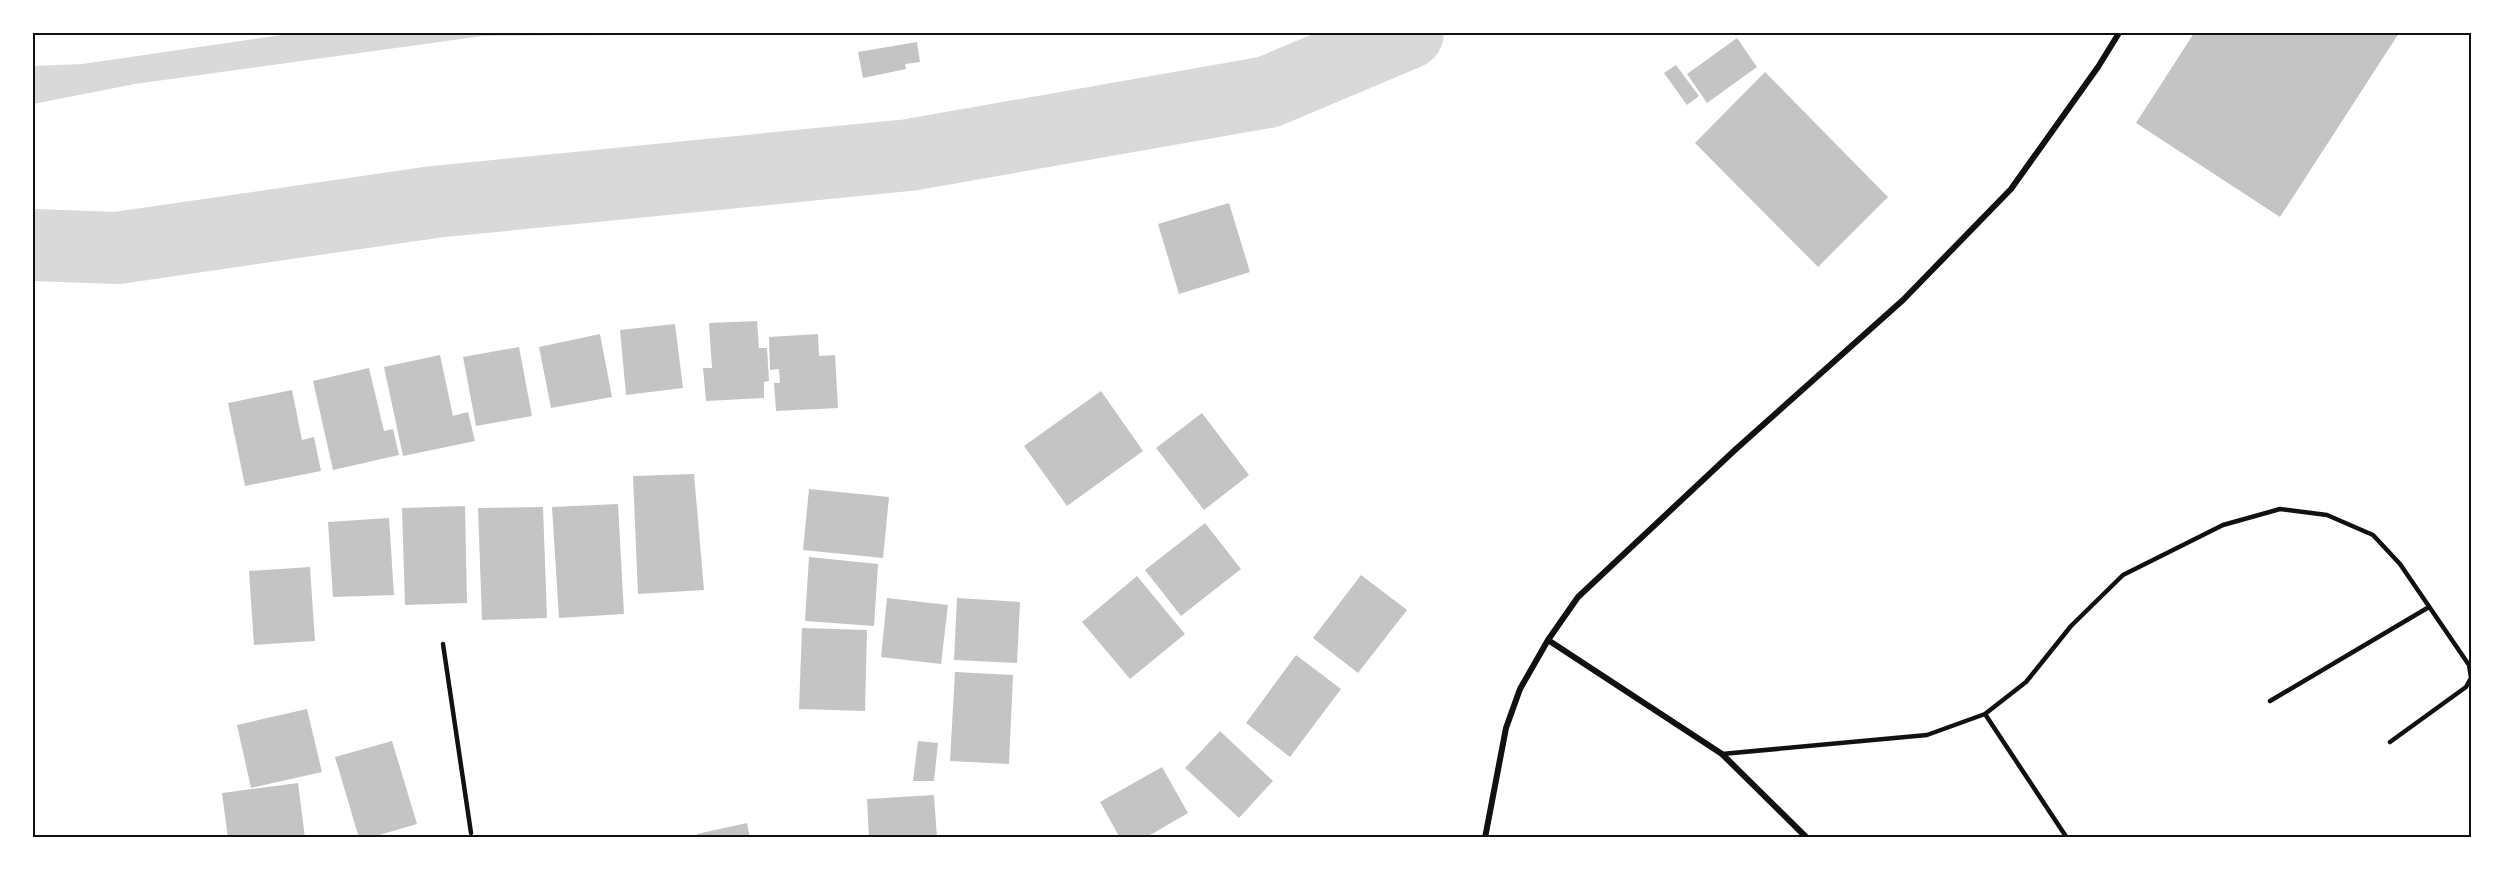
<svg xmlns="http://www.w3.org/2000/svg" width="2505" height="871" viewBox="0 0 2505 871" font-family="Montserrat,sans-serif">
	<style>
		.water { fill: #d9d9d9 }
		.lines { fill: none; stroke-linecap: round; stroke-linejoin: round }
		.river { stroke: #d9d9d9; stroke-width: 72 }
		.building { fill: #c4c4c4 }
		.service { stroke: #111; stroke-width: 4.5 }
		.minor { stroke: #111; stroke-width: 6 }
		.neatline { fill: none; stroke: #111; stroke-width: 2 }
	</style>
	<rect width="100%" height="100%" fill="#fff"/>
	<!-- water -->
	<path class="water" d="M 295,33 L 627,33 L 622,35 L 483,36 L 135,84 L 33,104 L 33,66 L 82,64 Z"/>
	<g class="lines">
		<!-- river -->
		<path class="river" d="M 33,245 L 117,248 L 434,202 L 909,155 L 1268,92 L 1408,33"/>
	</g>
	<!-- building -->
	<path class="building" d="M 2194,33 L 2399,33 L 2280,217 L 2136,123 Z
		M 1737,38 L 1757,67 L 1707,103 L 1687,74 Z
		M 917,42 L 920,62 L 905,64 L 906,69 L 863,78 L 858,52 Z
		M 1676,65 L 1699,96 L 1687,105 L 1664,73 Z
		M 1765,72 L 1888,197 L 1818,267 L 1695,143 Z
		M 1229,203 L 1250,272 L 1179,294 L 1158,224 Z
		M 757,321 L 759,348 L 767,348 L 769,381 L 764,382 L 764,398 L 706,401 L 703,368 L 712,368 L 709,323 Z
		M 675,324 L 683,388 L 626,395 L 620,330 Z
		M 600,334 L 612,397 L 551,408 L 539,347 Z
		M 818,334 L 819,356 L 835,355 L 838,408 L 776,411 L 774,383 L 780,383 L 779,369 L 770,370 L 769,337 Z
		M 519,347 L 532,416 L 476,426 L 463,357 Z
		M 440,355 L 453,416 L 468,412 L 475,441 L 403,456 L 384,367 Z
		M 369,368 L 384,431 L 393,429 L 399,455 L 333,470 L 313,381 Z
		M 292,390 L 302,440 L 314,437 L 321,471 L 245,486 L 228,403 Z
		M 1101,391 L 1143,451 L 1067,506 L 1024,446 Z
		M 1202,413 L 1249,475 L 1204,510 L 1156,448 Z
		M 694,474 L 704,590 L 638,594 L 633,476 Z
		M 809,489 L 889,497 L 883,558 L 803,550 Z
		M 618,504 L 624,614 L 559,618 L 552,507 Z
		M 465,506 L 467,603 L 405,605 L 402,508 Z
		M 543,507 L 547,618 L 482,620 L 478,508 Z
		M 389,518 L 394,595 L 333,597 L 328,522 Z
		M 1205,523 L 1241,569 L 1181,616 L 1145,570 Z
		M 809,557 L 878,564 L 874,626 L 805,621 Z
		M 310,567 L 315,641 L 254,645 L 249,571 Z
		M 1361,575 L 1407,610 L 1358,673 L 1313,638 Z
		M 1137,576 L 1185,634 L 1130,679 L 1082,622 Z
		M 887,598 L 948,605 L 941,664 L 881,657 Z
		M 957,598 L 1020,602 L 1017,663 L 954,660 Z
		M 802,628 L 867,630 L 865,711 L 799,709 Z
		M 1296,655 L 1341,689 L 1290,757 L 1246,723 Z
		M 955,672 L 1013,675 L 1009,764 L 950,761 Z
		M 307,709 L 322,772 L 251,788 L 237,725 Z
		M 1220,731 L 1273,781 L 1239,818 L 1185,768 Z
		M 392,741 L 417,824 L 369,838 L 359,838 L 335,757 Z
		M 918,741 L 938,743 L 934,781 L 913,781 Z
		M 1162,767 L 1188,813 L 1145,838 L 1120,838 L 1100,802 Z
		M 298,783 L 305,838 L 228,838 L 222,793 Z
		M 934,795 L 937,838 L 869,838 L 867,799 Z
		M 747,823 L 750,838 L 697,838 L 697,834 Z"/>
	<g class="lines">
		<!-- service -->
		<path class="service" d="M 443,644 L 471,833
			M 2270,701 L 2429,607
			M 1985,714 L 2067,838
			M 1722,754 L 1927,735 L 1985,714 L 2026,682 L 2071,626 L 2123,575 L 2223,525 L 2280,509 L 2327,515 L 2373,535 L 2400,564 L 2469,665 L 2471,678 L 2466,687 L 2390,742"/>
		<!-- minor -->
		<path class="minor" d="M 1548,640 L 1722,754 L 1807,838
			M 1485,838 L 1506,728 L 1520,689 L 1548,640 L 1578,597 L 1736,449 L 1903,300 L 2011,189 L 2098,67 L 2119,33"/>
	</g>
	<!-- border -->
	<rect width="2505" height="871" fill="none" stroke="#ffffff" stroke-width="69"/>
	<rect x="34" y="34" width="2436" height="802" class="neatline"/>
</svg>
